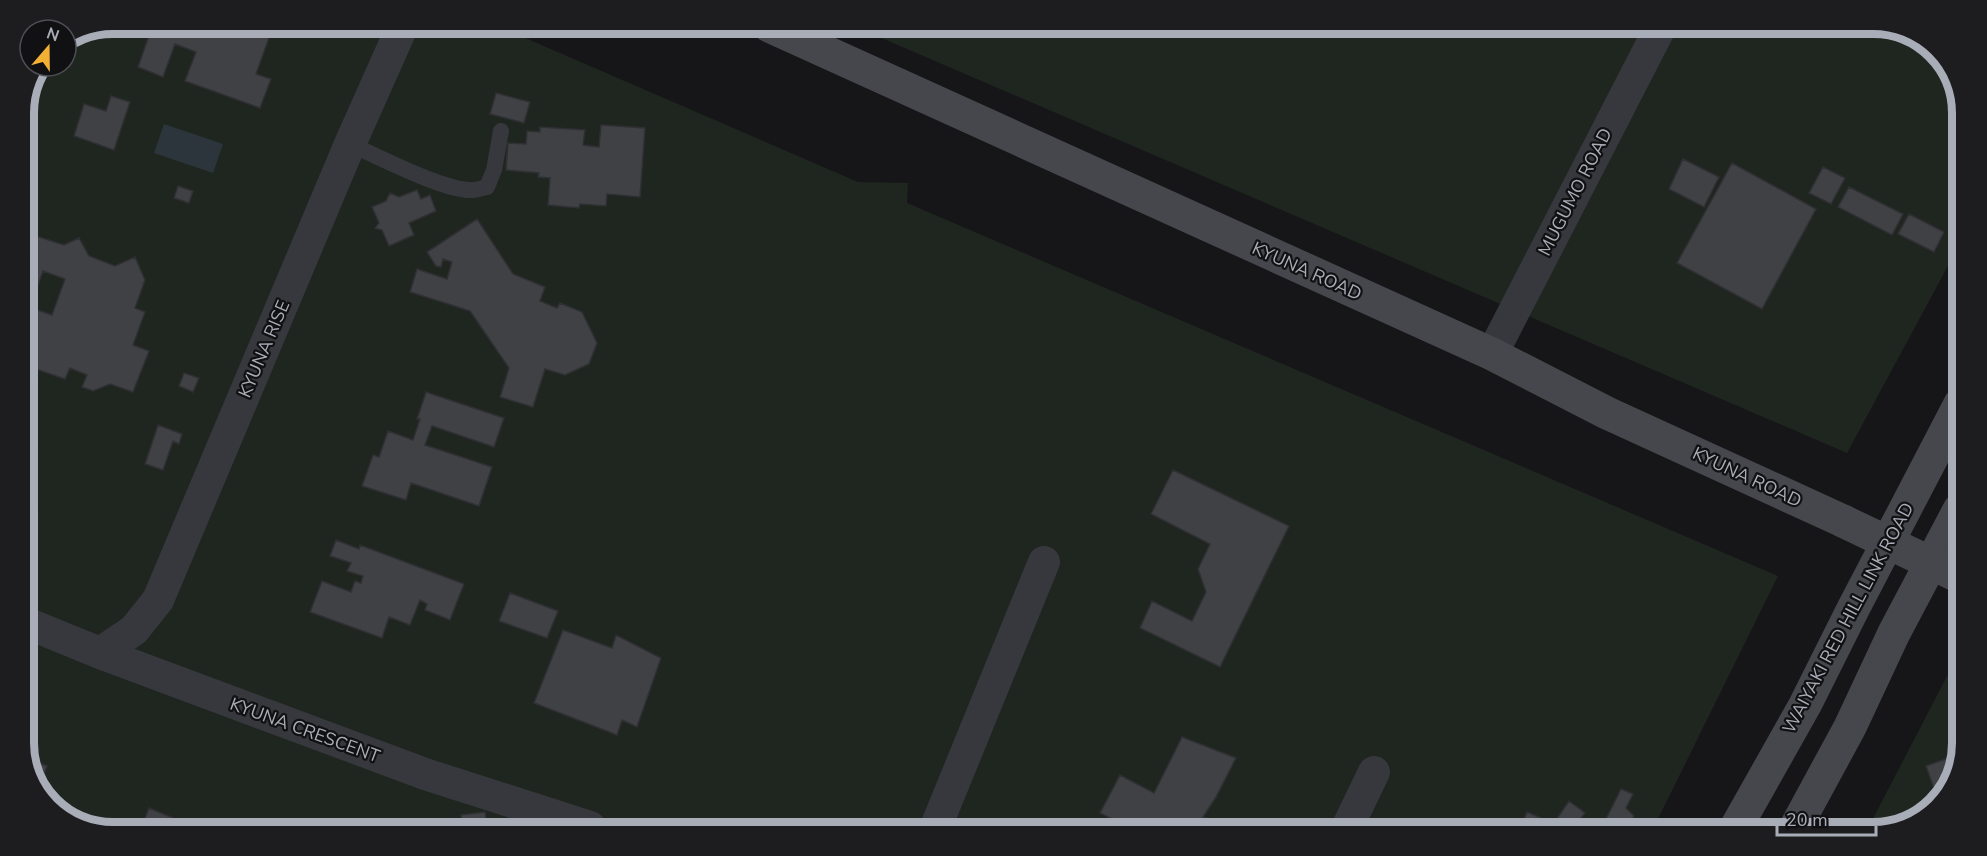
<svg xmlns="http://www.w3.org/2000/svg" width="1987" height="856" viewBox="0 0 1987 856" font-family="'Nunito Sans',sans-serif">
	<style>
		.green { fill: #1e261f }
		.water { fill: #2c353c }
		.building { fill: #404145; stroke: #303034; stroke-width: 1.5 }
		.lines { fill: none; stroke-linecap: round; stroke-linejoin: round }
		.lane { stroke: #37383d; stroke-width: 16 }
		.street { stroke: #37383d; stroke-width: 32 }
		.secondary { stroke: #45474d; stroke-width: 33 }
		.secondary-bridge { stroke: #45474d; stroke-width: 33 }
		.labels { text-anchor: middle; stroke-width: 4.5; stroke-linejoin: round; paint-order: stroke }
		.street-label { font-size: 18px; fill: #a8adb8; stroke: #111113 }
		.rim { fill: none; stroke: #a8adb8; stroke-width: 8 }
	</style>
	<rect width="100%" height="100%" fill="#161618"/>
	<!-- green -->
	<path class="green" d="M 113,24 L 495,25 L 858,182 L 908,183 L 907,203 L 1778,576 L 1652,831 L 79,825 L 42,797 L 24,749 L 24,108 L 43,66 L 66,66 L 66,43 Z
		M 856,27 L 1908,31 L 1948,63 L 1963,108 L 1962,240 L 1847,453 Z
		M 1958,655 L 1956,777 L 1924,817 L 1874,832 L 1866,832 Z"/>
	<!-- water -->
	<path class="water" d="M 164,124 L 223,144 L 213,173 L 154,153 Z"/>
	<!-- building -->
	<path class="building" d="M 153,24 L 243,24 L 270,35 L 256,74 L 271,79 L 260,108 L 185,81 L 196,52 L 175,44 L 163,77 L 138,67 Z
		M 496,93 L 530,102 L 524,123 L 490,114 Z
		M 111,96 L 130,102 L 114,150 L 74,136 L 84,104 L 106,111 Z
		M 601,125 L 645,128 L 640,197 L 607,194 L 606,206 L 580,204 L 579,208 L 548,205 L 550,178 L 538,177 L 539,173 L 506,170 L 508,143 L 526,144 L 527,131 L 540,132 L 540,127 L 585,130 L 583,145 L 599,147 Z
		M 1683,159 L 1719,177 L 1704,207 L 1669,189 Z
		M 1732,163 L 1816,209 L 1762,309 L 1677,263 Z
		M 1823,167 L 1845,178 L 1831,204 L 1809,193 Z
		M 178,186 L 193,191 L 189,203 L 174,198 Z
		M 1849,187 L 1903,214 L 1892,235 L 1838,207 Z
		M 417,190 L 421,199 L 430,195 L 436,211 L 409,223 L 414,235 L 389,246 L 382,230 L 375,228 L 379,223 L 372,207 L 386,201 L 390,193 L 399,197 Z
		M 1909,214 L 1944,232 L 1934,252 L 1898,234 Z
		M 477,219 L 513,274 L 545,287 L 540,301 L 557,308 L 560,303 L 582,312 L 597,343 L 589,364 L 565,375 L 545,369 L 533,407 L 500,397 L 509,368 L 470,311 L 410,292 L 417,269 L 447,279 L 452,262 L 443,259 L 441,267 L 436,266 L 427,252 Z
		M 36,236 L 64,245 L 79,238 L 89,256 L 115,266 L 135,257 L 145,280 L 135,308 L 145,312 L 133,345 L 149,351 L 133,392 L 110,384 L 93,391 L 82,387 L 87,375 L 70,368 L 65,379 L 24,365 L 24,339 L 35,309 L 52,315 L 65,279 L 43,271 L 37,288 L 24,283 L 24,268 Z
		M 184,373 L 199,378 L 193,392 L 179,386 Z
		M 426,392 L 504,418 L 494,447 L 432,426 L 425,445 L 492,467 L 479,506 L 411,483 L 406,500 L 362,486 L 373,455 L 379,457 L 388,431 L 413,440 L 420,419 L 417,419 Z
		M 158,425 L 182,434 L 179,444 L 173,441 L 163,470 L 145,464 Z
		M 1173,470 L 1289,526 L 1220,667 L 1140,628 L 1152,601 L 1192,621 L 1206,592 L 1198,569 L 1210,544 L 1151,514 Z
		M 336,540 L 359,549 L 360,545 L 464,584 L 450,620 L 425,610 L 427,604 L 420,600 L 410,625 L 389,617 L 382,638 L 310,612 L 322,581 L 351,592 L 355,581 L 361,583 L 363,576 L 347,571 L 351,563 L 330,556 Z
		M 510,593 L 558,611 L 547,638 L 499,621 Z
		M 563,630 L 612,648 L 616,635 L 661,658 L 637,727 L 622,720 L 617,735 L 534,703 Z
		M 24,707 L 36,712 L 25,740 L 24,740 Z
		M 1182,737 L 1236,758 L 1216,797 L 1203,817 L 1224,824 L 1220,830 L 1132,829 L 1100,813 L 1120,775 L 1154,793 Z
		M 1957,755 L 1956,777 L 1945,790 L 1936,794 L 1926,766 Z
		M 27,758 L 47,766 L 39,787 Z
		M 1621,789 L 1633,794 L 1626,808 L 1634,816 L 1626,831 L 1620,831 L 1604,823 Z
		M 1569,801 L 1585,813 L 1575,826 L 1556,820 Z
		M 149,808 L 173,818 L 170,826 L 142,826 Z
		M 485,812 L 487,826 L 463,827 L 461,815 Z
		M 1527,812 L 1571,831 L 1519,831 Z"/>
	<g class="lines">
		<!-- lane -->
		<path class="lane" d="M 350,144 C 377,156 446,192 473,190 C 477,190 482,188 487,187 L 494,170 L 501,131"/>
		<!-- street -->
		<path class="street" d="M 1492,354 L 1659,30
			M 24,622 L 100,653 L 425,774 L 590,827
			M 100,653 L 134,630 L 158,600 L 350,144 L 403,25
			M 935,829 L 1044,562
			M 1346,830 L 1374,772"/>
		<!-- secondary -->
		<path class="secondary" d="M 769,26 L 1492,354 L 1607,413 L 1843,521
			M 1734,831 L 1805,705 L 1853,609 L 1960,404
			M 1793,832 L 1850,727 L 1894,633 L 1959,510"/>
		<!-- secondary-bridge -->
		<path class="secondary-bridge" d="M 1843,521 L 1958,576"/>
	</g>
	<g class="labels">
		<!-- street labels -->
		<g class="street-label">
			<text transform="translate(1575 192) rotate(-63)" y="6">MUGUMO ROAD</text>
			<text transform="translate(1307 271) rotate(24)" y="6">KYUNA ROAD</text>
			<text transform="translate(264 349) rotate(-67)" y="6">KYUNA RISE</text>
			<text transform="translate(1747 477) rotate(25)" y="6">KYUNA ROAD</text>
			<text transform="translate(1848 618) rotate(-62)" y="6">WAIYAKI RED HILL LINK ROAD</text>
			<text transform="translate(305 730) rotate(20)" y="6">KYUNA CRESCENT</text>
		</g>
	</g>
	<!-- crop -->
	<path d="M0 0H1987V856H0ZM113 34H1873A79 79 0 0 1 1952 113V743A79 79 0 0 1 1873 822H113A79 79 0 0 1 34 743V113A79 79 0 0 1 113 34Z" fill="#1d1d20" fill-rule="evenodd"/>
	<path class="rim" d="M113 34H1873A79 79 0 0 1 1952 113V743A79 79 0 0 1 1873 822H113A79 79 0 0 1 34 743V113A79 79 0 0 1 113 34Z"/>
	<!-- north arrow -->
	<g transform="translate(48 48) rotate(20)"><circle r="28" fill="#111113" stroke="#4d4f55" stroke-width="1.5"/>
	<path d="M0-4.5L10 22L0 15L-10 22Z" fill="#f2b134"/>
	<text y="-9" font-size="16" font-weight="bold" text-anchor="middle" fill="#a8adb8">N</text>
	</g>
	<!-- scale -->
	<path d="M1777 826v9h99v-9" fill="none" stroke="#a8adb8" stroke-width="3"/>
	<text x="1786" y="826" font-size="18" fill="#a8adb8" stroke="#111113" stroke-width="4.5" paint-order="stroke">20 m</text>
</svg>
